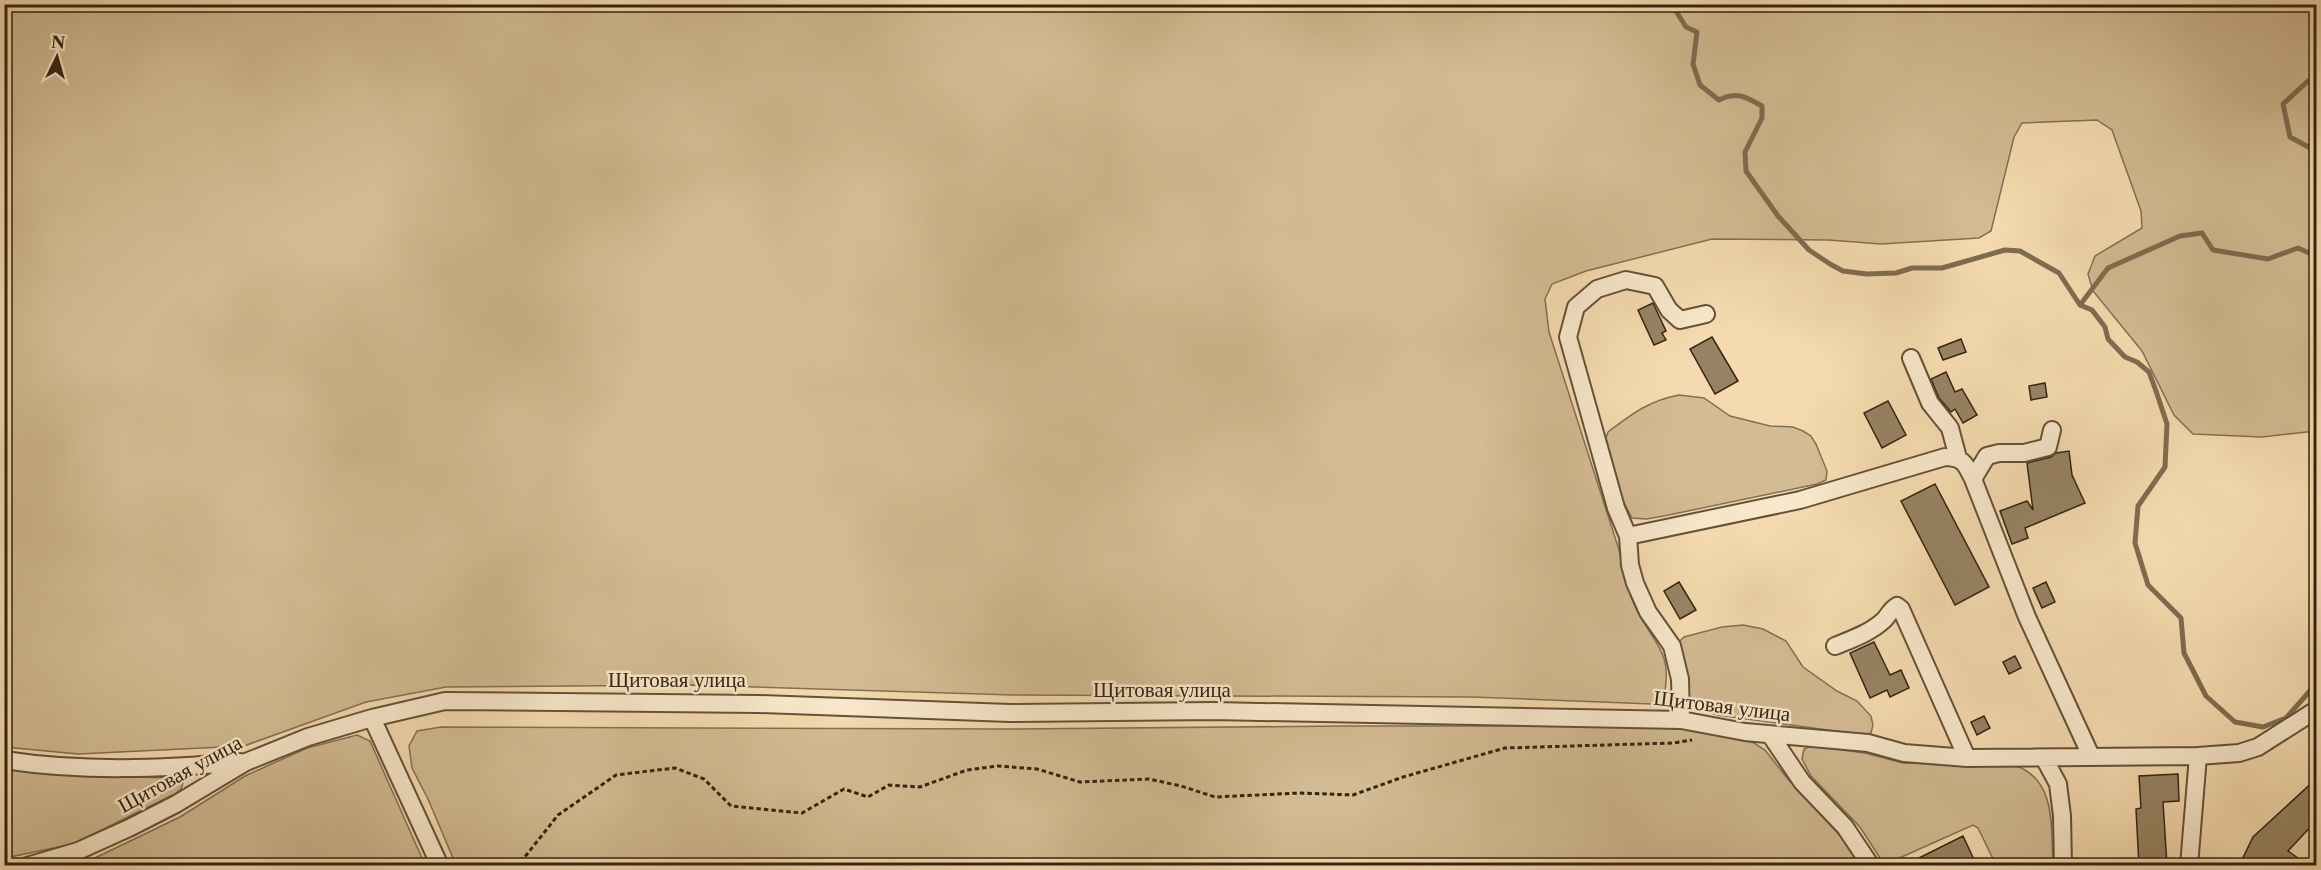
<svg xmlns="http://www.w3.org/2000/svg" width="2321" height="870" viewBox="0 0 2321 870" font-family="'Libre Caslon Text',serif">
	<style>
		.green { fill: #d3bb93; stroke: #837052; stroke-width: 1.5 }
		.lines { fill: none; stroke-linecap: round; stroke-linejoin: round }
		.stream { stroke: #7f6c50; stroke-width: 5 }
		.building { fill: #978363; stroke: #332412; stroke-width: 1.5 }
		.minor-casing { stroke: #635239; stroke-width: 20 }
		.path { stroke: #332412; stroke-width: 3; stroke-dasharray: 4.5 3; stroke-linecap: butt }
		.minor { stroke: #f8e7ca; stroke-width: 16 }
		.labels { text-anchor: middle; stroke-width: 5; stroke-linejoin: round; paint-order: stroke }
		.street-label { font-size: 21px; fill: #332412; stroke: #f8e7ca }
	</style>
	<rect width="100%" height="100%" fill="#f4daae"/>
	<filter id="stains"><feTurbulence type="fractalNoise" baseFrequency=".00333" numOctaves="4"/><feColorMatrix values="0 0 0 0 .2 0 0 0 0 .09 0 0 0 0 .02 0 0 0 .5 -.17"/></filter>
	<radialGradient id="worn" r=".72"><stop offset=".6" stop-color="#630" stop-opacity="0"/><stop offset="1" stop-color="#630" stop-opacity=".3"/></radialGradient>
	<!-- green -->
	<path class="green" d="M 5,5 L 2316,5 L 2316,431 L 2262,437 L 2193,434 L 2174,415 L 2142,351 L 2093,291 L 2088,274 L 2095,256 L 2142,228 L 2141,211 L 2112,130 L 2097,120 L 2022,123 L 2014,137 L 1991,231 L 1979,238 L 1881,244 L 1829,240 L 1712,239 L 1586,271 L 1552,284 L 1545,299 L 1549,332 L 1620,553 C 1623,574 1628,593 1637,611 C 1655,645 1673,653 1664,696 L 1652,704 L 1472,697 L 1012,695 L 693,685 L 446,687 L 366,702 L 244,746 L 78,754 L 5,747 Z
		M 1679,395 L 1704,398 L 1730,416 L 1770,426 L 1793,427 L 1803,431 L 1811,436 L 1816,444 L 1827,471 L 1826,480 L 1817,484 L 1664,516 L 1646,519 L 1632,518 L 1623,501 L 1606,438 L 1608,432 C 1632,414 1648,401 1679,395 Z
		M 1743,625 L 1763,629 L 1786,641 L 1803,667 L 1837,691 L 1857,701 L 1871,716 L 1873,725 L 1871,733 L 1865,735 L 1718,715 L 1688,705 L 1680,641 L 1684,637 L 1722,627 Z
		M 1342,726 L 1677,726 L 1754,743 L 1765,750 L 1787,778 L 1857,854 L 1864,865 L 456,865 L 428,799 L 412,768 L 409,746 L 417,731 L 441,727 L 1006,729 Z
		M 357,735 L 370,741 L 425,865 L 67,865 L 95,858 L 180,817 L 245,776 L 307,748 Z
		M 1812,746 L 1865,753 L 1903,763 L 2016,766 C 2057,780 2051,830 2053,865 L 1996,865 L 1978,828 L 1973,825 L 1895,860 L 1885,861 L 1880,858 L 1860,827 L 1811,776 L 1802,759 L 1804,749 Z
		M 5,769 L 85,776 L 178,778 L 183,783 L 181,789 L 175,794 L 73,844 L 5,858 Z"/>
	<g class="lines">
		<!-- stream -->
		<path class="stream" d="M 1634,4 L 1639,7 L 1674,8 L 1686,27 L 1697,32 L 1693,64 L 1700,85 L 1719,100 C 1737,91 1746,97 1762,106 L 1762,118 L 1745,152 L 1746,171 L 1778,216 L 1809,250 L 1830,264 L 1843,271 L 1867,274 L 1896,273 L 1912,268 L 1942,268 L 2005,250 L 2020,251 L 2059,273 L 2080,305 L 2092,310 L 2105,327 L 2108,339 L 2125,357 L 2137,362 L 2149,372 L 2156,391 L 2167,424 L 2165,467 L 2138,506 L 2135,543 L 2148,585 L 2181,618 L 2184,653 L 2206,696 L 2235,722 L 2263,727 L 2286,718 L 2316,684
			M 2316,80 L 2308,81 L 2283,104 L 2290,137 L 2316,151
			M 2080,305 L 2108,268 L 2180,236 L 2202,233 L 2213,250 L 2268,259 L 2298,248 L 2316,256"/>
	</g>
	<!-- building -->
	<path class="building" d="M 1653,303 L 1666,331 L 1662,333 L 1666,340 L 1654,345 L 1638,310 Z
		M 1712,337 L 1738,381 L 1715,394 L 1690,349 Z
		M 1961,339 L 1966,352 L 1943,360 L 1938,348 Z
		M 1946,372 L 1955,392 L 1962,389 L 1977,415 L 1963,423 L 1955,409 L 1951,412 L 1939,398 L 1931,379 Z
		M 2045,383 L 2047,397 L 2031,400 L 2029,386 Z
		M 1888,401 L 1906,435 L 1882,448 L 1864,413 Z
		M 2069,451 L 2072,475 L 2085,503 L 2025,528 L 2028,538 L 2012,544 L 2000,511 L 2027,501 L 2033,510 L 2027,463 L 2051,457 L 2056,453 Z
		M 1935,484 L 1989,587 L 1955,605 L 1901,501 Z
		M 1679,582 L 1696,610 L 1680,619 L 1664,591 Z
		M 2046,582 L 2055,602 L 2042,608 L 2033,588 Z
		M 1874,642 L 1890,675 L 1901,670 L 1909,688 L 1890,697 L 1887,690 L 1870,698 L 1850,653 Z
		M 2015,656 L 2021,668 L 2009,674 L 2003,662 Z
		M 1984,716 L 1990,728 L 1977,735 L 1971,722 Z
		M 2178,774 L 2179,801 L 2163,802 L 2167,866 L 2139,866 L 2136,809 L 2141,808 L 2139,776 Z
		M 2316,779 L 2316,821 L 2288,851 L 2309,866 L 2239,866 L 2253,837 Z
		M 1963,836 L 1977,866 L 1903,866 Z"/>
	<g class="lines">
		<!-- minor casing -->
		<g class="minor-casing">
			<path id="minor" d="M 1911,358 L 1930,403 L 1950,428 L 1958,458
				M 1973,479 L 1987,456 L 1999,453 L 2024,453 L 2048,447 L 2052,430
				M 1628,536 L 1800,500 L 1945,457 C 1964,458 1965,463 1973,479 L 2027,617 L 2091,756
				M 1835,646 C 1852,639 1870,633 1884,620 C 1889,615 1890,610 1897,606 L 1901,609 L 1967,758
				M 372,718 L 440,866
				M 1681,720 L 1680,679 L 1672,646 L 1648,612 L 1635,583 L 1630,565 L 1628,536 L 1616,508 L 1568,337 L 1576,307 L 1597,289 L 1626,280 L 1655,286 L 1669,310 L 1680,320 L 1706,314
				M 1771,736 L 1802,782 L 1845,827 L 1871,866
				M 2044,758 L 2058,784 L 2062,816 L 2063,866
				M 4,760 C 82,772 162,769 240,762
				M 27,866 L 78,851 L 129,828 L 176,804 L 246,762 L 308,737 L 372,718 L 445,701 L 759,704 L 1010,713 L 1213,711 L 1681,720 L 1745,732 L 1868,743 L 1904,753 L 1967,758 L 2198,756 L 2239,753 L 2258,747 L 2316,710
				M 2189,866 L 2198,756"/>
		</g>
		<!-- path -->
		<path class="path" d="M 505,866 L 524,858 L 558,815 L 616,775 L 675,768 L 704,779 L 731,806 L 802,813 L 844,789 L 868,797 L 889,785 L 920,787 L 967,770 L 998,766 L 1037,769 L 1080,782 L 1149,779 L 1181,786 L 1215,797 L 1300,793 L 1353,795 L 1403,777 L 1505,748 L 1673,743 L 1692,740"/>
		<!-- minor -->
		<use href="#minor" class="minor"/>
	</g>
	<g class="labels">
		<!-- street labels -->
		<g class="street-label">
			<text x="677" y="687">Щитовая улица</text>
			<text x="1162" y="697">Щитовая улица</text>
			<text transform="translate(1722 706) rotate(7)" y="7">Щитовая улица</text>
			<text transform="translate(180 774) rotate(-29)" y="7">Щитовая улица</text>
		</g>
	</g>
	<!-- margin -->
	<rect width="2321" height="870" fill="none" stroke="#f4daae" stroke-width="24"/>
	<rect x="6" y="6" width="2309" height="858" fill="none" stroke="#332412" stroke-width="3"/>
	<rect x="12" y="12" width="2297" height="846" fill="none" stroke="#332412" stroke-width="1.5"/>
	<!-- north arrow -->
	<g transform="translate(57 57) rotate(5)" stroke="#f8e7ca" stroke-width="4.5" paint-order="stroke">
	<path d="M0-4.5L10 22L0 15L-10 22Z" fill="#332412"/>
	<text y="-9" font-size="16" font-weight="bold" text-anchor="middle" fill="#332412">N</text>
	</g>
	<rect width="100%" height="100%" filter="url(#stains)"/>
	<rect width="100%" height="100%" fill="url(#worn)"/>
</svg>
